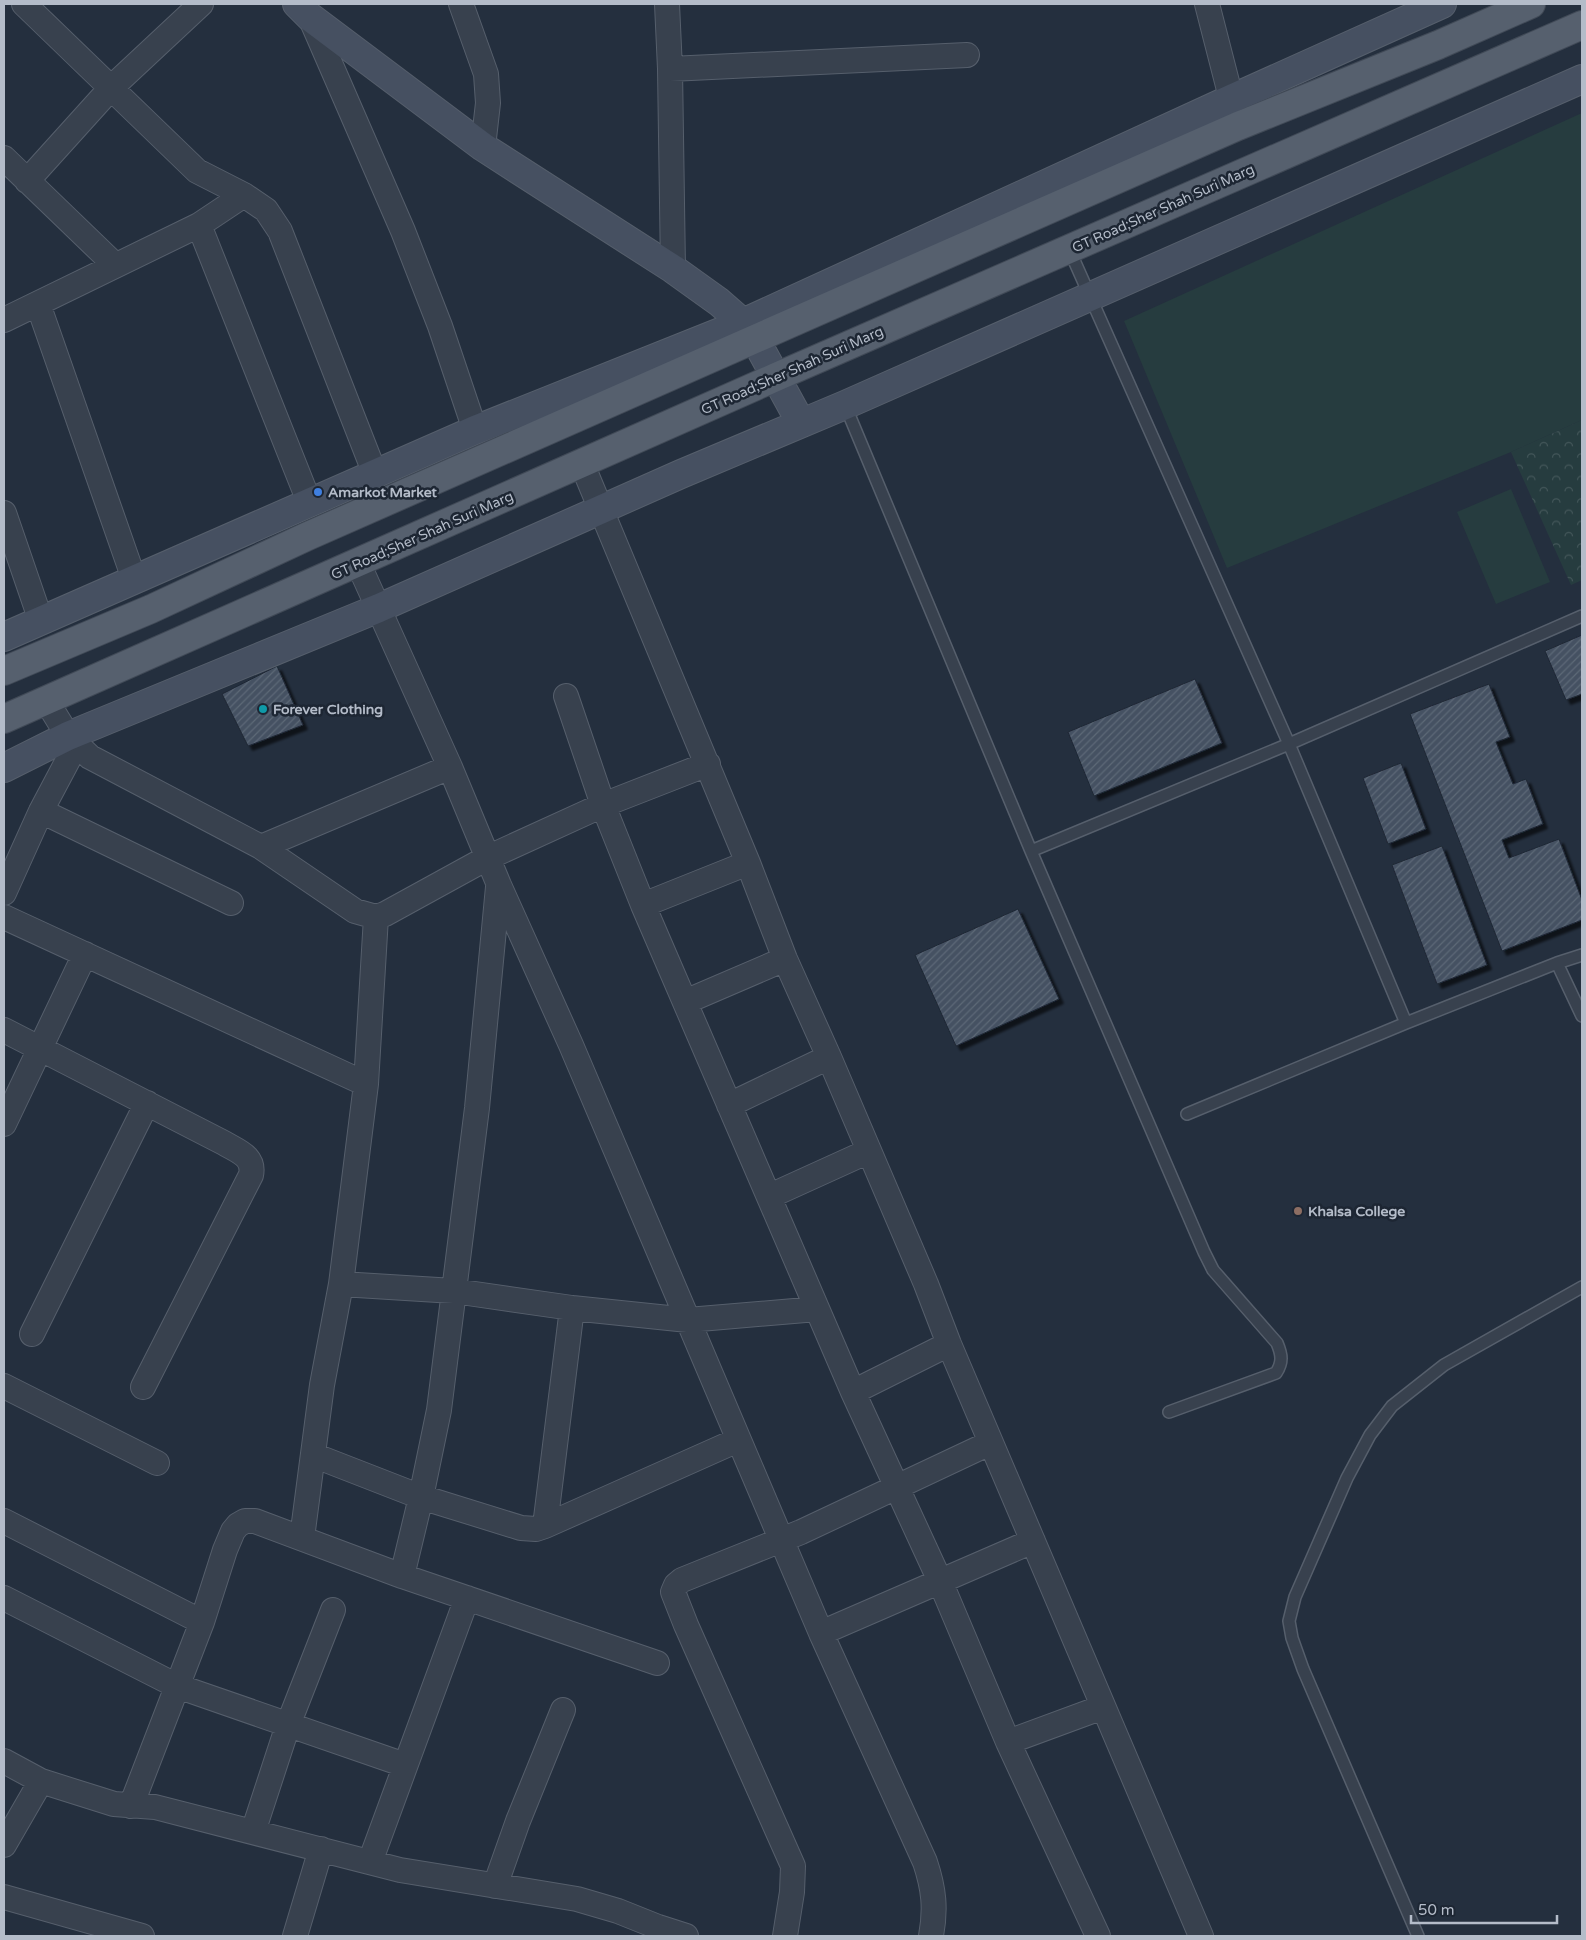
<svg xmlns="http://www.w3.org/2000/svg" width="1586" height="1940" viewBox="0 0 1586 1940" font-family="'Varela Round',sans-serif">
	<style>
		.green { fill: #263c3f }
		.park { fill: url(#park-crowns) }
		.building { fill: url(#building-hatch); stroke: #1f2835; filter: url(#shadow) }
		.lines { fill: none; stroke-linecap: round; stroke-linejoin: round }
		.service-casing { stroke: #565f6c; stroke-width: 14 }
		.minor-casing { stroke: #565f6c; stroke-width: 26 }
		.secondary-casing { stroke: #565f6c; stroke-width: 30 }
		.primary-casing { stroke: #414a57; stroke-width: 30 }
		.service { stroke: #38414e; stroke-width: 11 }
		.minor { stroke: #38414e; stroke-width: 24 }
		.secondary { stroke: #465061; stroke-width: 28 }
		.primary { stroke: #56606e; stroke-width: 28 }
		.shop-dot { fill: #3f7fe0; stroke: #1d2633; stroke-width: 2 }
		.culture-dot { fill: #0f9aa8; stroke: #1d2633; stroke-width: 2 }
		.education-dot { fill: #8d6e63; stroke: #1d2633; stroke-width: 2 }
		.labels { text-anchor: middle; stroke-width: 5; stroke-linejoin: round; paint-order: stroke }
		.street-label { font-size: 14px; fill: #b4bcc9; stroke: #1d2633 }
		.poi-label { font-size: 14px; font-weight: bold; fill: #b4bcc9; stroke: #1d2633; text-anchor: start }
	</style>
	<defs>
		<pattern id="park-crowns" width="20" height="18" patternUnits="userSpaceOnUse" patternTransform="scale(1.25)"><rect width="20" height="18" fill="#263c3f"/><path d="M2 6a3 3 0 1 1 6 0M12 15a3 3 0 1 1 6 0" fill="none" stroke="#435659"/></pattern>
		<pattern id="building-hatch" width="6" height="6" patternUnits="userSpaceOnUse" patternTransform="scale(1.25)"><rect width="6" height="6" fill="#455162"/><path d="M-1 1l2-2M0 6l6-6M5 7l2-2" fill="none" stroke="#5d6877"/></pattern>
		<filter id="shadow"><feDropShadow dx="4.5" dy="4.5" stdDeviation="1" flood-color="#0009"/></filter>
	</defs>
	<rect width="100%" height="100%" fill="#242f3e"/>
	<!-- green -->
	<path class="green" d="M 1582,113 L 1582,420 L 1511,452 L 1227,568 L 1124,321 Z
		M 1511,489 L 1550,582 L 1496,604 L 1457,512 Z"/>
	<!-- park -->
	<path class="park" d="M 1582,420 L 1582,580 L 1571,585 L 1511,452 Z"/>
	<!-- building -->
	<path class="building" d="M 1582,635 L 1582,694 L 1566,700 L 1545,651 Z
		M 277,666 L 303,725 L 248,746 L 222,694 Z
		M 1195,679 L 1222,743 L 1094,796 L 1068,732 Z
		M 1489,684 L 1510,737 L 1496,742 L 1513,784 L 1526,779 L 1543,824 L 1502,840 L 1509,858 L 1559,839 L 1582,900 L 1582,920 L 1502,951 L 1410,714 Z
		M 1401,763 L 1426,829 L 1388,844 L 1363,778 Z
		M 1442,846 L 1487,965 L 1437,984 L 1392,865 Z
		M 1018,909 L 1059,999 L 956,1046 L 915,955 Z"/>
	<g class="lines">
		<!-- service casing -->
		<g class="service-casing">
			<path id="service" d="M 1069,249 L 1289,744 L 1406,1023
				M 845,405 L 1031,851 L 1204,1252 L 1213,1270 L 1277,1343 C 1282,1355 1283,1362 1276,1373 L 1169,1412
				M 1031,851 L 1289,744 L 1582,616
				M 1557,963 L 1582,1016
				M 1187,1114 L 1406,1023 L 1557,963 L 1582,955
				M 1418,1936 L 1303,1669 L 1292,1638 L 1289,1621 L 1295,1597 L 1347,1478 L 1370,1435 L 1392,1406 L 1444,1365 L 1582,1287"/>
		</g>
		<!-- minor casing -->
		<g class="minor-casing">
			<path id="minor" d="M 24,4 L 197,171 L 244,195 L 266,210 L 280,231 L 375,474
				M 461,4 L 486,74 L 488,103 L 483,147
				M 667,4 L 670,69 L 673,269
				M 1207,4 L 1236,117
				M 310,17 L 403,231 L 440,326 L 475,430
				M 670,69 L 967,55
				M 4,158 L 115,265
				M 27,181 L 111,88 L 201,4
				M 199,225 L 310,504
				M 38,304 L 134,579
				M 4,320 L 199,225 L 244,195
				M 582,464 L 748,863 L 785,959 L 829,1057 L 926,1284 L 949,1344 L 1201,1936
				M 4,513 L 41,621
				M 358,563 L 450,767 L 499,885 L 571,1045 L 821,1633 L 925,1862 C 934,1889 936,1909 931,1936
				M 566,696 L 603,805 L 643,905 L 853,1392 L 940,1581 L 1008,1742 L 1098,1936
				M 46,700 L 68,736 L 90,757 L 261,847 L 355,911 L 376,917 L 385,914 L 487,858 L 603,805 L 708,764
				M 41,811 L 231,903
				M 261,847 L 450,767
				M 4,893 L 41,811 L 76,745
				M 643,905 L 748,863
				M 4,917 L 366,1084
				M 685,1002 L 785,959
				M 4,1030 L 224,1143 C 237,1151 255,1156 251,1175 L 143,1387
				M 729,1105 L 829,1057
				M 4,1124 L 85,954
				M 770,1196 L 869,1151
				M 341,1284 L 454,1291 L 572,1308 L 688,1320 L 817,1309
				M 32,1334 L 147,1103
				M 4,1386 L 157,1463
				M 853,1392 L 949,1344
				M 313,1455 L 421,1497 L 521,1528 L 536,1529 L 545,1526 L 738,1440
				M 4,1521 L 202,1622
				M 545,1526 L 572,1308
				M 302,1538 L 322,1385 L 341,1284 L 366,1084 L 376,917
				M 402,1576 L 421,1497 L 439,1410 L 477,1108 L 498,887
				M 4,1598 L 177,1686 L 405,1765
				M 821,1633 L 1033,1541
				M 1008,1742 L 1103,1707
				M 4,1761 L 41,1781 L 114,1804 L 155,1807 L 400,1870 L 577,1899 L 618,1911 L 658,1927 L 686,1936
				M 131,1806 L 202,1622 L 225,1550 L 233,1531 L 238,1525 L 245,1521 L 255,1521 L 402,1576 L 657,1663
				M 253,1832 L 288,1725 L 333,1610
				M 4,1845 L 41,1781
				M 370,1862 L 467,1598
				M 495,1886 L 518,1821 L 563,1710
				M 4,1897 L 142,1936
				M 295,1936 L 321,1849
				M 785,1936 L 792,1892 L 793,1866 L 686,1625 L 673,1592 L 676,1585 L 682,1580 L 801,1532 L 990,1443"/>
		</g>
		<!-- secondary casing -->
		<g class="secondary-casing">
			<path id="secondary" d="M 297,4 L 310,17 L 483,147 L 673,269 L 719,302 L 743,323 L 755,339 L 801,423
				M 4,637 L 475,430 L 743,323 L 1231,99 L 1442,4
				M 4,768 L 68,736 L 379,608 L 681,474 L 845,405 L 1582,79"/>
		</g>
		<!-- primary casing -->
		<g class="primary-casing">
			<path id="primary" d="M 4,671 L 151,609 L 308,536 L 1238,126 L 1438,45 L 1531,4
				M 4,719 L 776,377 L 1582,25"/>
		</g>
		<!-- service -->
		<use href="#service" class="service"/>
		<!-- minor -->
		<use href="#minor" class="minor"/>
		<!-- secondary -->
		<use href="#secondary" class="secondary"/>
		<!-- primary -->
		<use href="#primary" class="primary"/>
	</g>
	<!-- markers -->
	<circle class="shop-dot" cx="318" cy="492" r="5"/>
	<circle class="culture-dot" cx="263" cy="709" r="5"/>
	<circle class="education-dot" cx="1298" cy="1211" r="5"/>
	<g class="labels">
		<!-- street labels -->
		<g class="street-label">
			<text transform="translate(1163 208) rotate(-24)" y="5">GT Road;Sher Shah Suri Marg</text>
			<text transform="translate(792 370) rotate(-24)" y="5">GT Road;Sher Shah Suri Marg</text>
			<text transform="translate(422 535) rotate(-24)" y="5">GT Road;Sher Shah Suri Marg</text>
		</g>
		<!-- poi labels -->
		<g class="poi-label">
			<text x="328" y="497">Amarkot Market</text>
			<text x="273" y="714">Forever Clothing</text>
			<text x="1308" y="1216">Khalsa College</text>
		</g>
	</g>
	<!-- border -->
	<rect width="1586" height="1940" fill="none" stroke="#b4bcc9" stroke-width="10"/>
	<!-- scale -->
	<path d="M1411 1915v8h146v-8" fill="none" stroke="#b4bcc9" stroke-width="2.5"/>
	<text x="1418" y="1915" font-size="15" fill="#b4bcc9" stroke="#1d2633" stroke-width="4" paint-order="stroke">50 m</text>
</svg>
